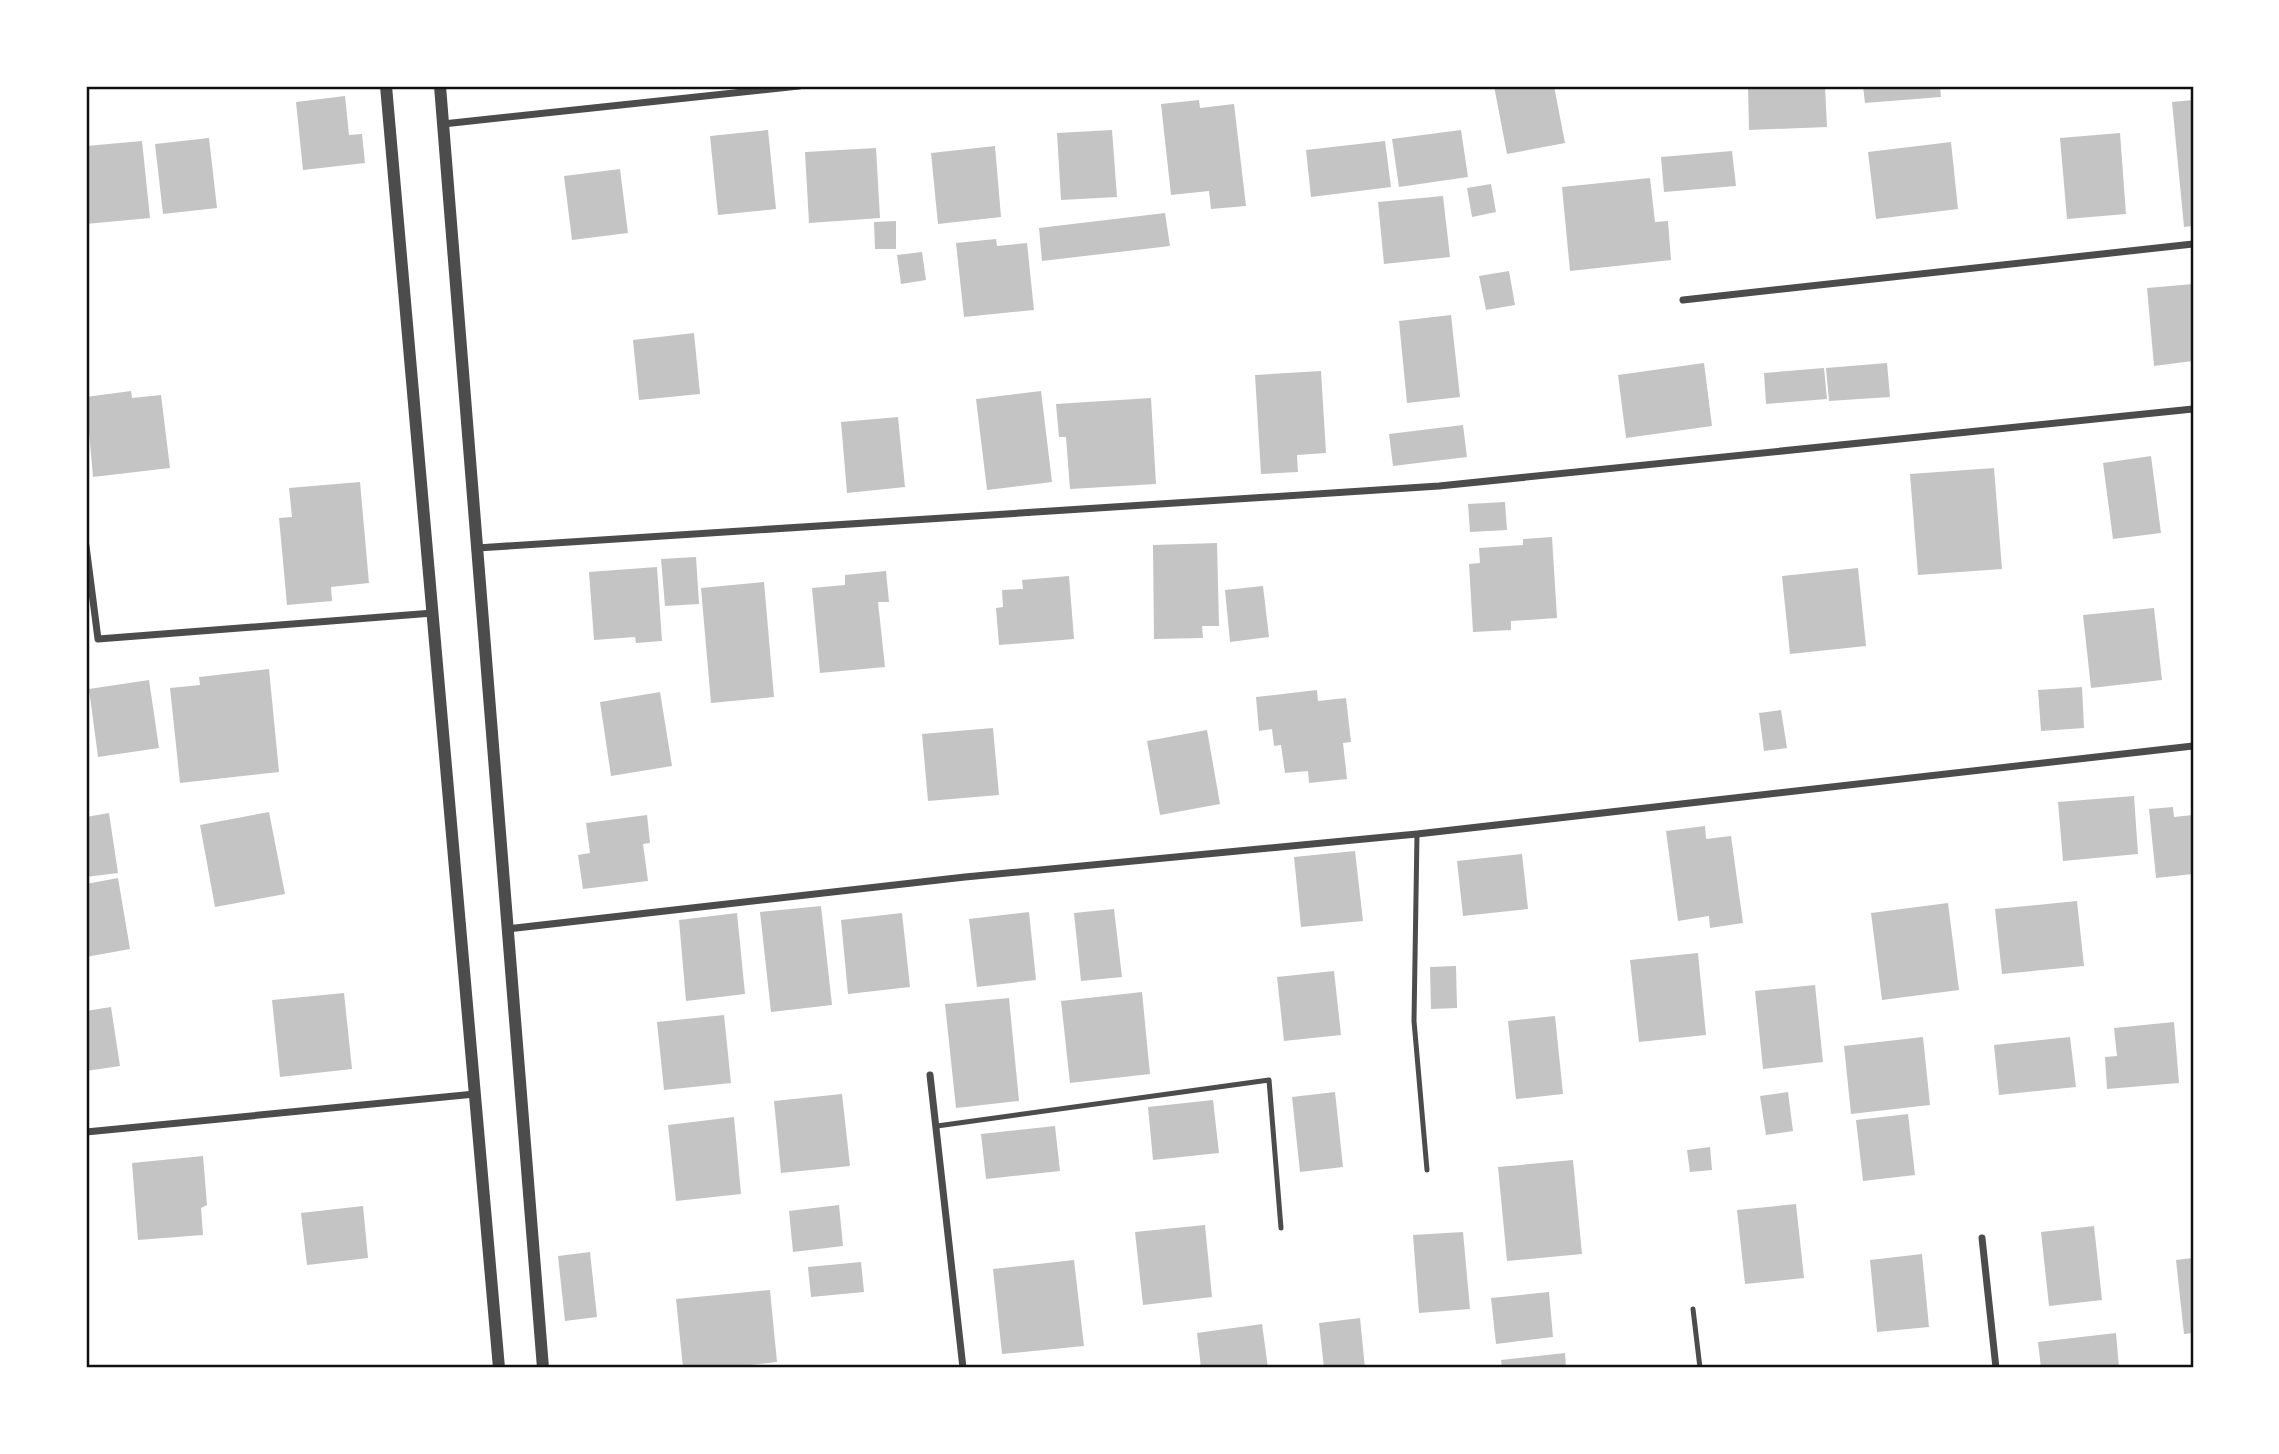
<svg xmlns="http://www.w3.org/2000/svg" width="2279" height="1454" viewBox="0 0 2279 1454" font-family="'PT Sans Narrow',sans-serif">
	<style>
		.building { fill: #c4c4c4 }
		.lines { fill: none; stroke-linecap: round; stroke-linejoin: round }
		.service { stroke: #4c4c4c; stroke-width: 5 }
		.minor { stroke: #4c4c4c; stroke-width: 7 }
		.tertiary { stroke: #4c4c4c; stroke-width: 12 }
		.neatline { fill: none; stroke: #111; stroke-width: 2.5 }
	</style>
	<rect width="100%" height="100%" fill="#fff"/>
	<!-- building -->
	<path class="building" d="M 1494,86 L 1554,86 L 1565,143 L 1507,154 Z
		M 1748,86 L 1825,86 L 1827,127 L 1749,130 Z
		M 1863,86 L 1940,86 L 1941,97 L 1865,103 Z
		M 345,96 L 349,135 L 362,134 L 365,163 L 303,170 L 296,102 Z
		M 1199,100 L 1200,108 L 1234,104 L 1246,206 L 1211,209 L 1209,191 L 1171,195 L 1161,104 Z
		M 2193,100 L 2193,226 L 2184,227 L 2172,102 Z
		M 768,130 L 776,209 L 718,215 L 710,136 Z
		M 1112,130 L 1117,197 L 1061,200 L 1057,133 Z
		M 1461,130 L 1468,177 L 1399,187 L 1392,139 Z
		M 2120,133 L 2126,214 L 2067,219 L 2060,138 Z
		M 209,138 L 217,208 L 163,214 L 155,144 Z
		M 142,141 L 150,218 L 86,224 L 86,146 Z
		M 1385,141 L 1391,187 L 1311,197 L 1306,150 Z
		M 1951,142 L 1958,209 L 1876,219 L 1868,152 Z
		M 995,146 L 1001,217 L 938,224 L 931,153 Z
		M 876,148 L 880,218 L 809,223 L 805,152 Z
		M 1732,151 L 1736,186 L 1664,192 L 1661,157 Z
		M 620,169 L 628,233 L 572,240 L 564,176 Z
		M 1650,178 L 1655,222 L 1668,221 L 1671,260 L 1570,271 L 1562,187 Z
		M 1491,184 L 1496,212 L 1472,217 L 1467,188 Z
		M 1443,196 L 1450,257 L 1384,264 L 1378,202 Z
		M 1165,213 L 1170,246 L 1042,261 L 1039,228 Z
		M 896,221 L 896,249 L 875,249 L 874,222 Z
		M 996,239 L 997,246 L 1027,243 L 1034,310 L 964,317 L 956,243 Z
		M 922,252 L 926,280 L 901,284 L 897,255 Z
		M 1509,271 L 1515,305 L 1486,310 L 1479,276 Z
		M 2193,284 L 2193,361 L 2154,366 L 2147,288 Z
		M 1451,315 L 1460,397 L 1407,403 L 1399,321 Z
		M 694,333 L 700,394 L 639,400 L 633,340 Z
		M 1704,363 L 1712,426 L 1626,438 L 1618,375 Z
		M 1887,363 L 1890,397 L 1829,401 L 1826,368 Z
		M 1824,368 L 1827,399 L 1766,404 L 1764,373 Z
		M 1321,371 L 1326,453 L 1297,455 L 1298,472 L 1261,474 L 1255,375 Z
		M 131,391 L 132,398 L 161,395 L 170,468 L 93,477 L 86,397 Z
		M 1041,391 L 1052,482 L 987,490 L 976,399 Z
		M 1151,398 L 1156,484 L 1070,489 L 1066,437 L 1059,437 L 1056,404 Z
		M 898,417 L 905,487 L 847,493 L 841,422 Z
		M 1463,425 L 1467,457 L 1393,466 L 1389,434 Z
		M 2151,456 L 2161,533 L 2113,539 L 2103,463 Z
		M 1994,468 L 2002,569 L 1918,575 L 1910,474 Z
		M 360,482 L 369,583 L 331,587 L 332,601 L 287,605 L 279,518 L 292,517 L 289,488 Z
		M 1505,502 L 1507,530 L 1470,532 L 1468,504 Z
		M 1552,537 L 1557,618 L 1511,621 L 1511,630 L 1473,632 L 1469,564 L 1480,563 L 1479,548 L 1523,545 L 1523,539 Z
		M 1217,543 L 1219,626 L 1202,626 L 1203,638 L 1154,639 L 1153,545 Z
		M 696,557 L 699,604 L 665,606 L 661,559 Z
		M 657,567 L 662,641 L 636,643 L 635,637 L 594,640 L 589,572 Z
		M 1858,568 L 1866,646 L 1790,654 L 1782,576 Z
		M 886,571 L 889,602 L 878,602 L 885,667 L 820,673 L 812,588 L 845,585 L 845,575 Z
		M 1069,576 L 1074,639 L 999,645 L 996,608 L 1003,607 L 1002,590 L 1023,589 L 1022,580 Z
		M 764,582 L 774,697 L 711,703 L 701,588 Z
		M 1263,586 L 1269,637 L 1230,642 L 1225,590 Z
		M 2154,608 L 2162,680 L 2091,688 L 2083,615 Z
		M 269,669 L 279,772 L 180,783 L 170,688 L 200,685 L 199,677 Z
		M 149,680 L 159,748 L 98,757 L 89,689 Z
		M 2082,687 L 2084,728 L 2041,731 L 2038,690 Z
		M 1317,690 L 1318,701 L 1346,698 L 1351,742 L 1343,743 L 1347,779 L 1309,783 L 1308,771 L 1285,773 L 1281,745 L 1274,746 L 1272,729 L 1259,731 L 1256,697 Z
		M 660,692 L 672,766 L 611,776 L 600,702 Z
		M 1781,710 L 1787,748 L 1764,751 L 1759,713 Z
		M 993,728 L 999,795 L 928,801 L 922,734 Z
		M 1207,730 L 1220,804 L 1160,815 L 1147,741 Z
		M 2134,796 L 2138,854 L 2063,861 L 2058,802 Z
		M 2173,807 L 2174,817 L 2193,815 L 2193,874 L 2156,878 L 2149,809 Z
		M 269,812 L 285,894 L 215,907 L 200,825 Z
		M 109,813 L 118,873 L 86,877 L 86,817 Z
		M 647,815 L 650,843 L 643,844 L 648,881 L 583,889 L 578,855 L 590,853 L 586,823 Z
		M 1705,826 L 1706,839 L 1731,836 L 1743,923 L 1710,928 L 1709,916 L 1678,921 L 1666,831 Z
		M 1355,851 L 1363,921 L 1301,927 L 1294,857 Z
		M 1522,854 L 1528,909 L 1463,916 L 1457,861 Z
		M 118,878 L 130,949 L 86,957 L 86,884 Z
		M 2077,901 L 2084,966 L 2002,974 L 1995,909 Z
		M 1948,903 L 1959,990 L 1882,1000 L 1871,913 Z
		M 821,906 L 832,1005 L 771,1012 L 760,912 Z
		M 1114,909 L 1122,977 L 1081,981 L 1074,913 Z
		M 1029,912 L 1036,980 L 977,987 L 969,919 Z
		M 737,913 L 745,994 L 686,1001 L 679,920 Z
		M 902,913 L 910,987 L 848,994 L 841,920 Z
		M 1698,953 L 1706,1035 L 1639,1042 L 1630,960 Z
		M 1456,966 L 1457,1008 L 1431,1009 L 1430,967 Z
		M 1334,971 L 1341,1035 L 1284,1041 L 1277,977 Z
		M 1815,985 L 1823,1062 L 1763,1069 L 1755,991 Z
		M 1142,992 L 1150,1074 L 1070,1083 L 1061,1001 Z
		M 344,993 L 352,1069 L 280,1077 L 272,1000 Z
		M 1009,998 L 1019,1101 L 956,1108 L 945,1004 Z
		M 111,1007 L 120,1066 L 86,1071 L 86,1011 Z
		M 724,1015 L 731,1083 L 664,1090 L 657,1022 Z
		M 1555,1016 L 1563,1094 L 1516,1099 L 1508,1021 Z
		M 2174,1022 L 2179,1083 L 2107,1089 L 2105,1057 L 2117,1056 L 2114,1028 Z
		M 1923,1037 L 1930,1105 L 1851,1114 L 1844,1046 Z
		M 2070,1037 L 2076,1087 L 1999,1095 L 1994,1045 Z
		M 1335,1092 L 1343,1167 L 1300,1172 L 1292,1097 Z
		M 1788,1092 L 1793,1131 L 1766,1135 L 1760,1096 Z
		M 842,1094 L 850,1166 L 781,1173 L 774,1101 Z
		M 1213,1100 L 1219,1153 L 1153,1160 L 1148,1107 Z
		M 1908,1114 L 1915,1175 L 1863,1181 L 1856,1120 Z
		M 734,1117 L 741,1194 L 676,1201 L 668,1125 Z
		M 1055,1126 L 1060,1171 L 986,1179 L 981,1134 Z
		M 1710,1147 L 1712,1170 L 1690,1172 L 1687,1150 Z
		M 203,1156 L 207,1205 L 201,1208 L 203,1235 L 138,1240 L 132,1163 Z
		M 1573,1160 L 1582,1254 L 1507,1261 L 1498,1167 Z
		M 1796,1204 L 1804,1278 L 1745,1284 L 1737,1210 Z
		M 839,1205 L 843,1246 L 793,1252 L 789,1211 Z
		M 363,1206 L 368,1258 L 307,1265 L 301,1213 Z
		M 1205,1225 L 1212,1297 L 1143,1305 L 1135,1232 Z
		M 2094,1226 L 2102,1300 L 2049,1306 L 2041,1232 Z
		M 1463,1232 L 1470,1309 L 1419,1313 L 1413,1235 Z
		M 590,1252 L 597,1317 L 565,1321 L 558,1256 Z
		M 1922,1254 L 1929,1327 L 1877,1332 L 1870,1260 Z
		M 2193,1258 L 2193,1333 L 2184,1334 L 2176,1260 Z
		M 1074,1260 L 1084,1346 L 1002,1354 L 993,1269 Z
		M 861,1262 L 864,1292 L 811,1297 L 808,1267 Z
		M 770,1290 L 777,1362 L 724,1368 L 683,1368 L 676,1299 Z
		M 1549,1292 L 1553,1337 L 1496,1344 L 1491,1298 Z
		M 1360,1318 L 1365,1368 L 1324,1368 L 1319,1323 Z
		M 1262,1324 L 1268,1368 L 1201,1368 L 1197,1333 Z
		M 2116,1333 L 2119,1368 L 2041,1368 L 2038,1342 Z
		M 1565,1353 L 1566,1368 L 1502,1368 L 1501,1360 Z"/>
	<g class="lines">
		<!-- service -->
		<path class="service" d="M 1417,834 L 1414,1021 L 1427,1170
			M 937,1126 L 1269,1080 L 1281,1228
			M 1693,1309 L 1700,1368"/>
		<!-- minor -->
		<path class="minor" d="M 443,124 L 799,86
			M 1683,300 L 2193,244
			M 86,546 L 98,639 L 433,613
			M 477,548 L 1439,486 L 2193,409
			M 507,929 L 965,877 L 1417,834 L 2193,746
			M 930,1075 L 963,1368
			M 86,1132 L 475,1094
			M 1982,1238 L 1996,1368"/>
		<!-- tertiary -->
		<path class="tertiary" d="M 386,86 L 499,1368
			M 440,86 L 543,1368"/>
	</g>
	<!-- border -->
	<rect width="2279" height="1454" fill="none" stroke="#ffffff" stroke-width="175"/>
	<rect x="88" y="88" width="2104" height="1278" class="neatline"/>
</svg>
